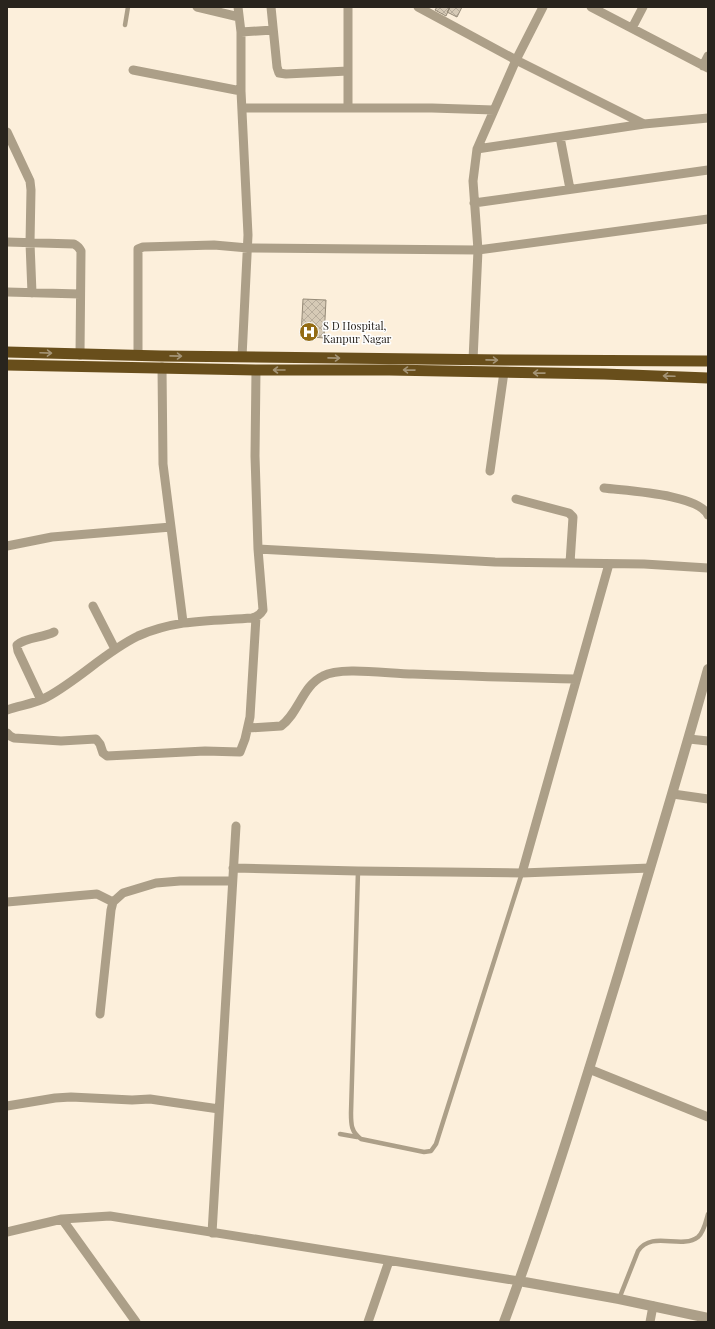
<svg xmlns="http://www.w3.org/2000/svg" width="715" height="1329" viewBox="0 0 715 1329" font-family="'Playfair Display',serif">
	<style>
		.building { fill: url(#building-cross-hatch); stroke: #968b78 }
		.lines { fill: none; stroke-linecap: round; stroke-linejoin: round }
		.service { stroke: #ac9f88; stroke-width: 4.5 }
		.minor { stroke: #ac9f88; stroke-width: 9 }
		.tertiary { stroke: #ac9f88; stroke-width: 10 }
		.trunk { stroke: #684e1b; stroke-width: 11 }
		.oneway { stroke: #a49476 }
		.labels { text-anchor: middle; stroke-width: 3; stroke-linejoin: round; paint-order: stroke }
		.poi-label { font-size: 11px; fill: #29241d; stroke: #fefefe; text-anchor: start }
	</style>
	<defs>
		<pattern id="building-cross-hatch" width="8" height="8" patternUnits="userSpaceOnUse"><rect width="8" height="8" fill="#d6cab6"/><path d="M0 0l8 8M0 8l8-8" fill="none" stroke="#b8ad9c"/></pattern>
	</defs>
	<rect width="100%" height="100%" fill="#fcefdb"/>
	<!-- building -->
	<path class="building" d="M 437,7 L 450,7 L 446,16 L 435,10 Z
		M 450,7 L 462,7 L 457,17 L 447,12 Z
		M 303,299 L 326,300 L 324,338 L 301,336 Z"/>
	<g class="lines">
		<!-- service -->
		<path class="service" d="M 125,25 L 128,7
			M 358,871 L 351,1113 C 351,1124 351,1132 361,1139 L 424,1152 L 431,1151 L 436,1144 L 522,873
			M 340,1134 L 357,1137
			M 619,1299 L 638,1251 C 652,1230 681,1250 698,1237 C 704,1232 706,1221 708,1214"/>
		<!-- minor -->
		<path class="minor" d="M 197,7 L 239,17
			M 238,7 L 241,32 L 241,91 L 248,235 L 242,357
			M 271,7 L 277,67 L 279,73 L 286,74 L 348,71
			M 418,7 L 516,60 L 644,124 L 708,118
			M 591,7 L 708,68
			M 632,28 L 643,7
			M 241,32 L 273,30
			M 703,66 L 708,56
			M 133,70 L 241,91
			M 243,108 L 432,108 L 494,110
			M 348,108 L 348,7
			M 7,132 L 30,181 L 31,190 L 30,243 L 32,293
			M 560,137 L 570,189
			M 477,149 L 644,124
			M 474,203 L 708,170
			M 7,242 L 74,244 C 78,246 79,247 81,251 L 80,355
			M 7,292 L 80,294
			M 138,356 L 138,249 L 143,247 L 214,245 L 248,248 L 478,250 L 708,219
			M 473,360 L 478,250 L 473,181 L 477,149 L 516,60 L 543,7
			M 162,367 L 163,464 L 183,622
			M 490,471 L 504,372
			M 604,488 C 627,491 698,494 708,515
			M 516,499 L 569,513 L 573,517 L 570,563
			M 7,546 L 52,537 L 171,527
			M 258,549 L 495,562 L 644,564 L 708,568
			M 93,606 L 115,649
			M 41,700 L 18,651 L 17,645 C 26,637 43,638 54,632
			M 7,710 C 20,705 35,704 47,697 C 80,679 105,652 138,636 C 177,619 211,621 252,618 C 257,617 260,615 263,610 L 258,549 L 255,456 L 256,370
			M 248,728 L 281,726 C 299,713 302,686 323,676 C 341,666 390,674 413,674 C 467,676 522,678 576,679
			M 7,733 L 10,736 L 14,738 L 61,741 L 96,739 L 100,744 L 103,753 L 107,756 L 205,751 L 240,752 L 245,739 L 250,717 L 256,617
			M 689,739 L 708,741
			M 673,794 L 708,799
			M 233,868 L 358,871 L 522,873 L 650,868
			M 522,873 L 609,564
			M 7,902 L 97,894 L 113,902
			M 100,1014 L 111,910 L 113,902 L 123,893 L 156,883 L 180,881 L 232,881
			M 589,1069 L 708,1117
			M 7,1106 L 55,1098 L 71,1097 L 132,1100 L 150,1099 L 219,1109
			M 62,1219 L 136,1322
			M 7,1232 L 62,1219 L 110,1216 L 519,1281
			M 212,1233 L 236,826
			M 368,1322 L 389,1261
			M 650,1322 L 653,1306"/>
		<!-- tertiary -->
		<path class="tertiary" d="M 519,1281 L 619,1299 L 708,1318
			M 504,1322 C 547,1207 583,1089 619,972 C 649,871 680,770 708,669"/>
		<!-- trunk -->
		<path class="trunk" d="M 7,352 L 161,356 L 505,360 L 708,361
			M 7,365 L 256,370 L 389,370 L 604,374 L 708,378"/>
	</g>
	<!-- one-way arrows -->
	<defs><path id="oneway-shaft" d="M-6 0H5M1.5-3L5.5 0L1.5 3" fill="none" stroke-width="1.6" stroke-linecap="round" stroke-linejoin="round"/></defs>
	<g class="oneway">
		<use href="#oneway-shaft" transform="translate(46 353) rotate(2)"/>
		<use href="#oneway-shaft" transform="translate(176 356) rotate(1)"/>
		<use href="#oneway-shaft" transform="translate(334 358) rotate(1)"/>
		<use href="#oneway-shaft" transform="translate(492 360) rotate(1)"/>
		<use href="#oneway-shaft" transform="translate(279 370) rotate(180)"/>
		<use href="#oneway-shaft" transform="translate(409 370) rotate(-179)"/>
		<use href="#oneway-shaft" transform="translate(539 373) rotate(-179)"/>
		<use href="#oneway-shaft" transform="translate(669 376) rotate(-178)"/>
	</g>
	<!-- icons -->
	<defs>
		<g id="hospital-disc" transform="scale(1)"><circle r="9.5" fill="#936b14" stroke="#fefefe"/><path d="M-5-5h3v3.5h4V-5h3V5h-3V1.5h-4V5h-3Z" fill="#fff"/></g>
	</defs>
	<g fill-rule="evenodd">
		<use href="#hospital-disc" x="309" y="332"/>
	</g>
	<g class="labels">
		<!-- poi labels -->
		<g class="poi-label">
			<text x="323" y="330">S D Hospital,<tspan x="323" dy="13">Kanpur Nagar</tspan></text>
		</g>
	</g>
	<!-- border -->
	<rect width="715" height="1329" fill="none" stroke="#29241d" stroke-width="16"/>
</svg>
